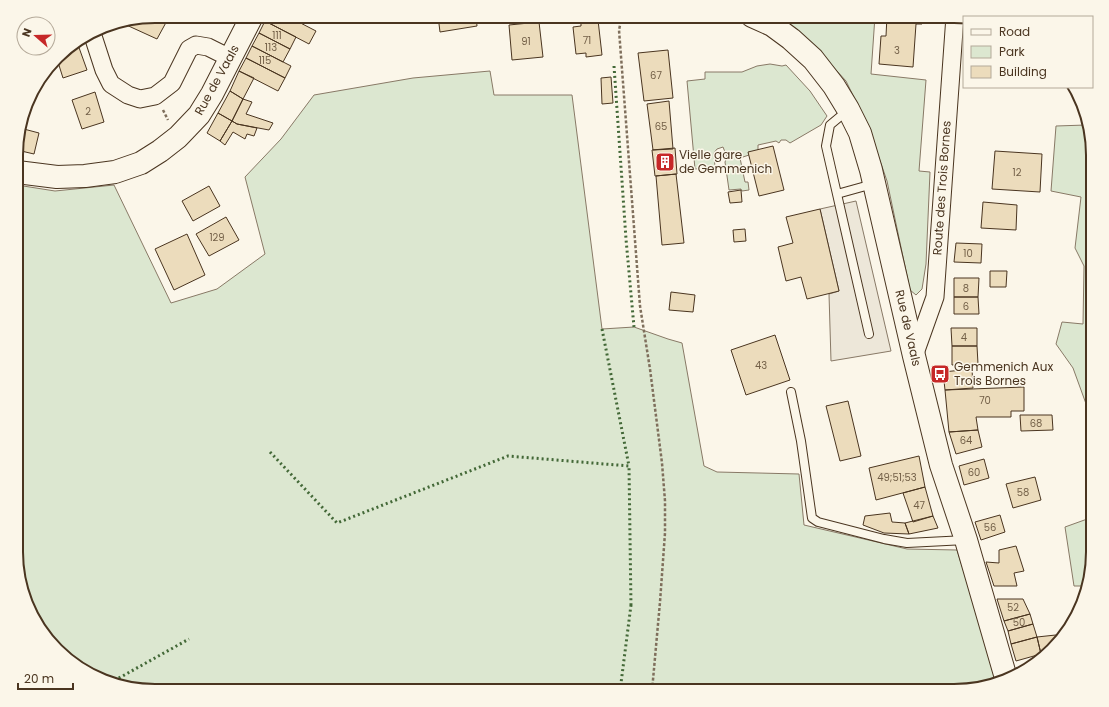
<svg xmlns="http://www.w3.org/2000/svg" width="1109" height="707" viewBox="0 0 1109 707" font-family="Poppins,sans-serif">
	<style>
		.green { fill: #dce7d0; stroke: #887966 }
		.parking { fill: #ede7d9; stroke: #887966 }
		.building { fill: #ecdcbc; stroke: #4a3520 }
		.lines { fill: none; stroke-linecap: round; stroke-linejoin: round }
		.service-casing { stroke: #4a3520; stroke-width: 10 }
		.minor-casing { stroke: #4a3520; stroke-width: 19 }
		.secondary-casing { stroke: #4a3520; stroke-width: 24 }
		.path { stroke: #7f6f5c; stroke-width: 2.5; stroke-dasharray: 3 2; stroke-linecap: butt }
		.service { stroke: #fbf6e9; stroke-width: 8 }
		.minor { stroke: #fbf6e9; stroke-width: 17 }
		.secondary { stroke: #fbf6e9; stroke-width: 22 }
		.hedge { stroke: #436837; stroke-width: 3; stroke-dasharray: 2 3; stroke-linecap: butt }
		.labels { text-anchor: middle; stroke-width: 3; stroke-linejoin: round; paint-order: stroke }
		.number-label { font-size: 10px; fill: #725f47 }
		.street-label { font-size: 12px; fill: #4a3520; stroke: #fbf6e9 }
		.poi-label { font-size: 12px; fill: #4a3520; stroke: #fbf6e9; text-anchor: start }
		.rim { fill: none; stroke: #4a3520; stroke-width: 2 }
	</style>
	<rect width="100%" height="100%" fill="#fbf6e9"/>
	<!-- green -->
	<path class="green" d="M 776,16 L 875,16 L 871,74 L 926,80 L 919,171 L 930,172 L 926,264 L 922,289 L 916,295 L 910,290 L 887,181 L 868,126 L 846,81 L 817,49 Z
		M 770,64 L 782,66 L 786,65 L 810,91 L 827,116 L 821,125 L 790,143 L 786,140 L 781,140 L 779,143 L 776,141 L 758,145 L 758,150 L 749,155 L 740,158 L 745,182 L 748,182 L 749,190 L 742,191 L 741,189 L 729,190 L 725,162 L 727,157 L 723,147 L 717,149 L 714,153 L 715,167 L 695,169 L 687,81 L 705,79 L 705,72 L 742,72 L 757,66 Z
		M 490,71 L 494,95 L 572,95 L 602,329 L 634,327 L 668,339 L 682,343 L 704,466 L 717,472 L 799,474 L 804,525 L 907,549 L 957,550 L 990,655 L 996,681 L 963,691 L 155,691 L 111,684 L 78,667 L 35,622 L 17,570 L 17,185 L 55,191 L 114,185 L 171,303 L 217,289 L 265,254 L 245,177 L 281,139 L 314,95 L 413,78 Z
		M 1086,125 L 1093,146 L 1093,423 L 1073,368 L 1056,344 L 1062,322 L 1083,324 L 1084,266 L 1075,248 L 1081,197 L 1051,191 L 1056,126 Z
		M 1093,440 L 1093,561 L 1084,586 L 1074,586 L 1065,527 L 1090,518 Z"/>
	<!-- parking -->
	<path class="parking" d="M 856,201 L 891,351 L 831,361 L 829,294 L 839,291 L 820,209 Z"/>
	<!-- building -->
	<path class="building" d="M 155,16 L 169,17 L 157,39 L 122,23 Z
		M 267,16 L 287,16 L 316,31 L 309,44 L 265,21 Z
		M 438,16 L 476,16 L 477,26 L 440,32 Z
		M 887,16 L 923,16 L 922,24 L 916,24 L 913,67 L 879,64 L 881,36 L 886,36 Z
		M 598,20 L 602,55 L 586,57 L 586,53 L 576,54 L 573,27 L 581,26 L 581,22 Z
		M 265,21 L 296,37 L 290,49 L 259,33 Z
		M 539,22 L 543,57 L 512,60 L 509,25 Z
		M 259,33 L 290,49 L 283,62 L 252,46 Z
		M 77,42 L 87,70 L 63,78 L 57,59 L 63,51 Z
		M 252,46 L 291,66 L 285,78 L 246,58 Z
		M 668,50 L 673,98 L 644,101 L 638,53 Z
		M 246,58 L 285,78 L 278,91 L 239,71 Z
		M 239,71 L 254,78 L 243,99 L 230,91 Z
		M 611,77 L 613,103 L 602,104 L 601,78 Z
		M 230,91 L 243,99 L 232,121 L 218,113 Z
		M 95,92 L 104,122 L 82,129 L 72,100 Z
		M 243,99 L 252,102 L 246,114 L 273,123 L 269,130 L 237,124 L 232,121 Z
		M 669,101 L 673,149 L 653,150 L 647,104 Z
		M 218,113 L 232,121 L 220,141 L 207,133 Z
		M 232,121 L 237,124 L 257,128 L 254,136 L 247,134 L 245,139 L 233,132 L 225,145 L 220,141 Z
		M 20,128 L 39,133 L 34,154 L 17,150 L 17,137 Z
		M 773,146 L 784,190 L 759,196 L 748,152 Z
		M 675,148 L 677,174 L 655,176 L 652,150 Z
		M 995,151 L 1042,154 L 1040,192 L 992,189 Z
		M 676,174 L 684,243 L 662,245 L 656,176 Z
		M 209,186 L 220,206 L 193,221 L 182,201 Z
		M 741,190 L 742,202 L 730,203 L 728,192 Z
		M 983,202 L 1017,205 L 1016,230 L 981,228 Z
		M 820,209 L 839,291 L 807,299 L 801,277 L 786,281 L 778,247 L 793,243 L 786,217 Z
		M 226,217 L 239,240 L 209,256 L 196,234 Z
		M 745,229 L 746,241 L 734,242 L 733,230 Z
		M 187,234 L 205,275 L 174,290 L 155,249 Z
		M 956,243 L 982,244 L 981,263 L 954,262 Z
		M 990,271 L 1007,271 L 1006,287 L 990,287 Z
		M 954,278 L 979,278 L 978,297 L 954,297 Z
		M 671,292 L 695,295 L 693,312 L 669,310 Z
		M 954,297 L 978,297 L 979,314 L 954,314 Z
		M 951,328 L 977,328 L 977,346 L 952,346 Z
		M 775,335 L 790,380 L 746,395 L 731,350 Z
		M 952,346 L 977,346 L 978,364 L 952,365 Z
		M 972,369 L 973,388 L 945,390 L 943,372 Z
		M 1024,387 L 1024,411 L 1011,411 L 1011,417 L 976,417 L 978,430 L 949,432 L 945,390 Z
		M 848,401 L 861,456 L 840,461 L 826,406 Z
		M 1020,415 L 1052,415 L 1053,430 L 1021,431 Z
		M 978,430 L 982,447 L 956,454 L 949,432 Z
		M 919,456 L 925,487 L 876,500 L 869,468 Z
		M 984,459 L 989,478 L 964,485 L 959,466 Z
		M 1035,477 L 1041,500 L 1013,508 L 1006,484 Z
		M 925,487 L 933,516 L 913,522 L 903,493 Z
		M 890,513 L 892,522 L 905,523 L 909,534 L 884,533 L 863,525 L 865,516 Z
		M 1000,515 L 1005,532 L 981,540 L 975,522 Z
		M 933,516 L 938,528 L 909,534 L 905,523 Z
		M 1016,546 L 1024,571 L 1014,573 L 1017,586 L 994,586 L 986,562 L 999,563 L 999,550 Z
		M 997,599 L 1023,599 L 1030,614 L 1004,621 Z
		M 1030,614 L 1033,624 L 1008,631 L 1004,621 Z
		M 1033,624 L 1037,637 L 1011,644 L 1008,631 Z
		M 1065,634 L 1043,654 L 1041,654 L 1037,637 Z
		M 1037,637 L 1041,654 L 1016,661 L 1011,644 Z"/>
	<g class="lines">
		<!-- service casing -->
		<g class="service-casing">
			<path id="service" d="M 848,110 L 830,125 L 826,146 L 869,334
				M 837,194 L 873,184
				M 791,392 L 801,441 L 812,518 L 818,522 L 884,539 L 907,543 L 966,540"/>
		</g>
		<!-- minor casing -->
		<g class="minor-casing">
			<path id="minor" d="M 92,33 L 104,70 L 111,84 L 128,95 L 140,99 L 155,96 L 172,83 L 189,49 L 196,45 L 208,47 L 230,58
				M 914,356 L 935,297 L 955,16"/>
		</g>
		<!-- secondary casing -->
		<g class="secondary-casing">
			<path id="secondary" d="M 752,16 L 772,25 L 791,39 L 813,59 L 834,86 L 848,109 L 860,133 L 871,170 L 914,356 L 941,465 L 966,540 L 1006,678
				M 17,172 L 57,177 L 85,176 L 115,172 L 141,163 L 160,151 L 178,137 L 199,115 L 212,94 L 252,16"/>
		</g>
		<!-- path -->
		<path class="path" d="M 622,16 L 619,30 L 640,306 L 650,369 L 662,463 L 665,501 L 665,533 L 660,602 L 652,691
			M 163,110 L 168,120"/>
		<!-- service -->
		<use href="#service" class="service"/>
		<!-- minor -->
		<use href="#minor" class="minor"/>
		<!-- secondary -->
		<use href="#secondary" class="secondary"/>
		<!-- hedge -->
		<path class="hedge" d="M 614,66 L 626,239 L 634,327
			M 602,329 L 629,466
			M 270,452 L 337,523 L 508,456 L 629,466 L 631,607
			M 110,683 L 189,639
			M 620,691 L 631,605"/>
	</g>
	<!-- icons -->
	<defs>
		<g id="building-square" transform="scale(1)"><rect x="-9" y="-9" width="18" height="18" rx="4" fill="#c62828" stroke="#fbf6e9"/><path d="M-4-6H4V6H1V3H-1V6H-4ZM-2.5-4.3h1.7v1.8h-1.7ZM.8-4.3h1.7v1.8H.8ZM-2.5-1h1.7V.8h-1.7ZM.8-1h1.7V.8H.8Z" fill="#fff"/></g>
		<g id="bus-square" transform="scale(1)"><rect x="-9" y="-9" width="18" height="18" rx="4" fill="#c62828" stroke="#fbf6e9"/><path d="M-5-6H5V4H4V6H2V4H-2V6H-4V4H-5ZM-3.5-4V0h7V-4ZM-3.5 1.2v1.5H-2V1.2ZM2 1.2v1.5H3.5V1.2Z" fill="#fff"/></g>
	</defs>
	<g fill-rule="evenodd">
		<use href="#building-square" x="665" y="162"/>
		<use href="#bus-square" x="940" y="374"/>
	</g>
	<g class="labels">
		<!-- number labels -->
		<g class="number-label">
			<text x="277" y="39">111</text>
			<text x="587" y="44">71</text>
			<text x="526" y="45">91</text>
			<text x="271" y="51">113</text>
			<text x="897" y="54">3</text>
			<text x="265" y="64">115</text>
			<text x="656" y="79">67</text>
			<text x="88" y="115">2</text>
			<text x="661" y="130">65</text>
			<text x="1017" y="176">12</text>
			<text x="217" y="241">129</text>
			<text x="968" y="257">10</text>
			<text x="966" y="292">8</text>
			<text x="966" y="310">6</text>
			<text x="964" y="341">4</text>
			<text x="761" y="369">43</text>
			<text x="985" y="404">70</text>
			<text x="1036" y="427">68</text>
			<text x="966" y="444">64</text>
			<text x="974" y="476">60</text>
			<text x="897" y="481">49;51;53</text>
			<text x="1023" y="496">58</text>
			<text x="919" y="509">47</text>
			<text x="990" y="531">56</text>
			<text x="1013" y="611">52</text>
			<text x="1019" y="626">50</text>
		</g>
		<!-- street labels -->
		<g class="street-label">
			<text transform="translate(217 80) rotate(-61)" y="4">Rue de Vaals</text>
			<text transform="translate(942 188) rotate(-86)" y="4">Route des Trois Bornes</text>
			<text transform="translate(908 328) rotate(77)" y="4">Rue de Vaals</text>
		</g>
		<!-- poi labels -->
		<g class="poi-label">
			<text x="679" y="159">Vielle gare<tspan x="679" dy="14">de Gemmenich</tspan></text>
			<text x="954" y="371">Gemmenich Aux<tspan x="954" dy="14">Trois Bornes</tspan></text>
		</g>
	</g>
	<!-- crop -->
	<path d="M0 0H1109V707H0ZM155 23H954A132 132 0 0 1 1086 155V552A132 132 0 0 1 954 684H155A132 132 0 0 1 23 552V155A132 132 0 0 1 155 23Z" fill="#fbf6e9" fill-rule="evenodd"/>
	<path class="rim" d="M155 23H954A132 132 0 0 1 1086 155V552A132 132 0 0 1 954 684H155A132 132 0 0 1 23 552V155A132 132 0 0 1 155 23Z"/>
	<!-- legend -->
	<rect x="963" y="16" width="130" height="72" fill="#fbf6e9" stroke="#b4a999"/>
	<rect x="971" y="29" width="20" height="6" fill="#fbf6e9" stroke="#b4a999"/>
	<text x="999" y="36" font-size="12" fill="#4a3520">Road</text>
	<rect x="971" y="46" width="20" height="12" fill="#dce7d0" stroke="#b4a999"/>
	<text x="999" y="56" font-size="12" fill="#4a3520">Park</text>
	<rect x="971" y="66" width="20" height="12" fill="#ecdcbc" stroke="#b4a999"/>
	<text x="999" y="76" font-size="12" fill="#4a3520">Building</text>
	<!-- north arrow -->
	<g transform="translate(36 36) rotate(290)"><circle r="19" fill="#fbf6e9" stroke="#b4a999"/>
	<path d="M0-3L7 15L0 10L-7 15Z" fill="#c62828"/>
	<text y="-6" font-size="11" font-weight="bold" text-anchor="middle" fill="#4a3520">N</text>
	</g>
	<!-- scale -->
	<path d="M18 683v6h55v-6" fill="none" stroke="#4a3520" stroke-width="2"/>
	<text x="24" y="683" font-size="12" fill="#4a3520" stroke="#fbf6e9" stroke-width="3" paint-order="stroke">20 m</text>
</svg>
